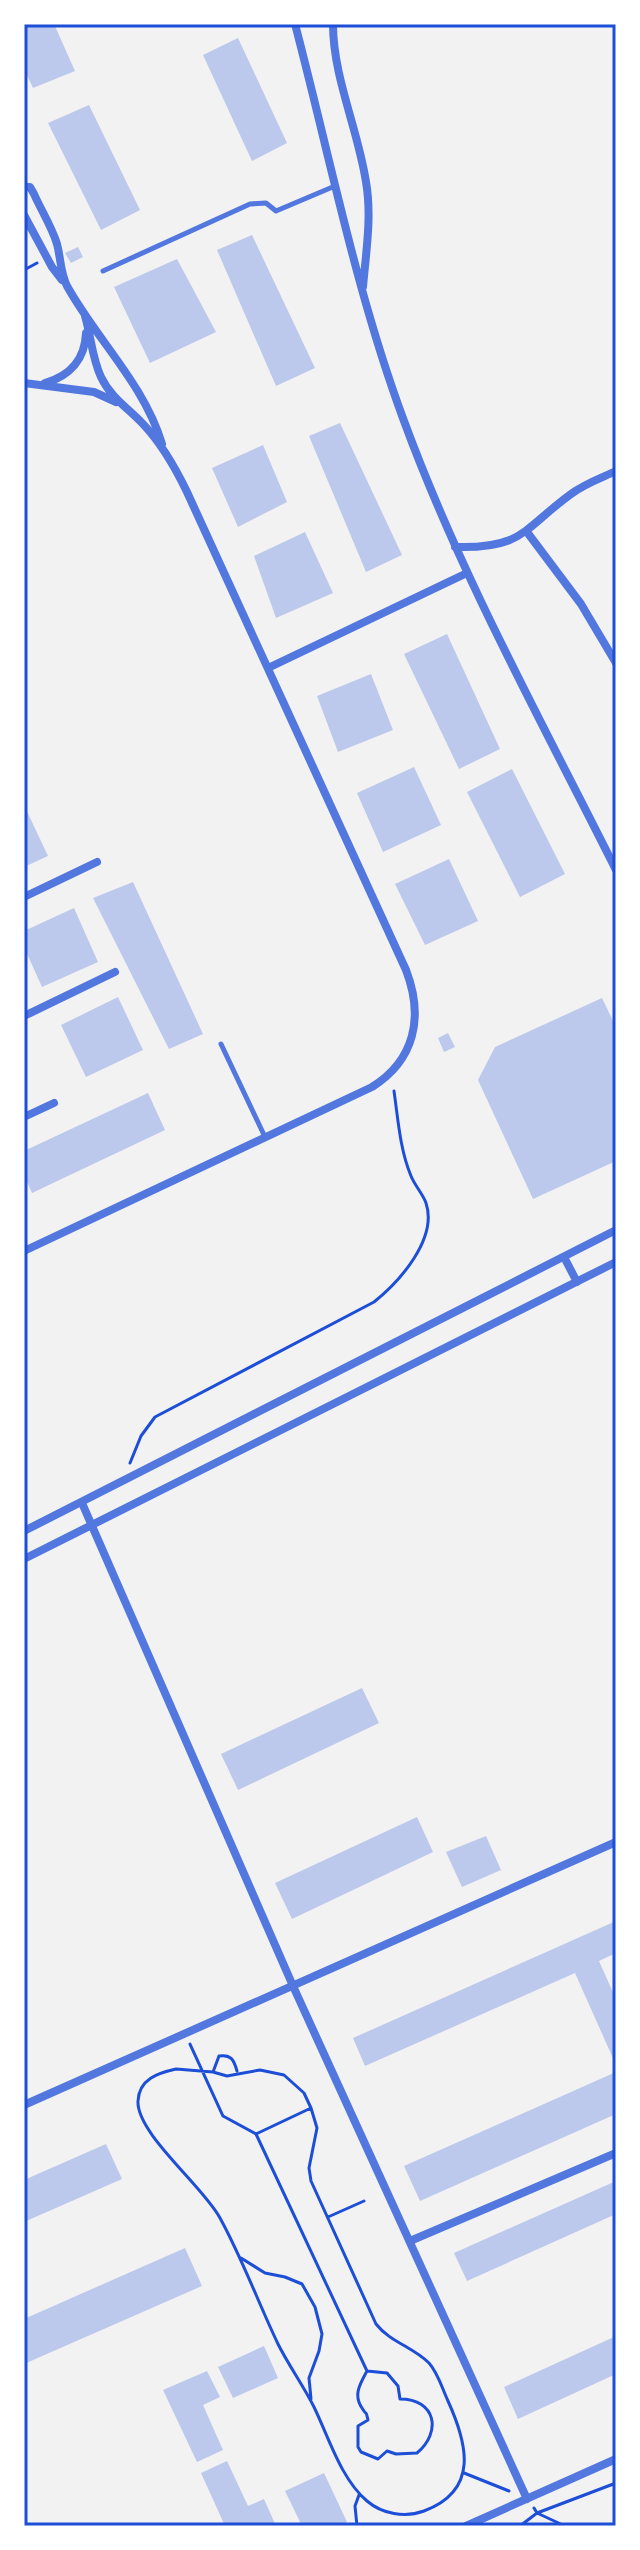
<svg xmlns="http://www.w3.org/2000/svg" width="640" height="2550" viewBox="0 0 640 2550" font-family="Ubuntu,sans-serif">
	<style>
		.building { fill: #bdc9ec }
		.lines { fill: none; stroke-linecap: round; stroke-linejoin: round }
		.path { stroke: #1d4ed8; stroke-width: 3 }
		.service { stroke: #5277de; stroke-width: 5 }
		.minor { stroke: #5277de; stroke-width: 8 }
		.neatline { fill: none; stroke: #1d4ed8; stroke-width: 3 }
	</style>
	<rect width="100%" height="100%" fill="#f2f2f2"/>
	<!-- building -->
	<path class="building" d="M 24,24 L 54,24 L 75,71 L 33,88 L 24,69 Z
		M 238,38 L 287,143 L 252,161 L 203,55 Z
		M 89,105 L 140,210 L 101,230 L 48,123 Z
		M 252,235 L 315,368 L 276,386 L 217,250 Z
		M 78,247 L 83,257 L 71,263 L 65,253 Z
		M 177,259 L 216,332 L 150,363 L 114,287 Z
		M 340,423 L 402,555 L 366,572 L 309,436 Z
		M 263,445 L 287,502 L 238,527 L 212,468 Z
		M 305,532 L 333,593 L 276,618 L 254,556 Z
		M 447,634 L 500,749 L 459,769 L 404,654 Z
		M 371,674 L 393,730 L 338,752 L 317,696 Z
		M 414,767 L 441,825 L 383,852 L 357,793 Z
		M 512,769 L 565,874 L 520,897 L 467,792 Z
		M 24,805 L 48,856 L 24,867 Z
		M 449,859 L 478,921 L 425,945 L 395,884 Z
		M 133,882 L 203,1034 L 169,1049 L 93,898 Z
		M 74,908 L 98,962 L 42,987 L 24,947 L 24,931 Z
		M 118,997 L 143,1050 L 86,1077 L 61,1025 Z
		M 602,998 L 616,1027 L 616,1161 L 533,1199 L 478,1080 L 495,1047 Z
		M 448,1033 L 455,1047 L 444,1052 L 438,1038 Z
		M 148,1093 L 165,1130 L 32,1193 L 24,1175 L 24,1151 Z
		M 362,1688 L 379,1723 L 238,1790 L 221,1754 Z
		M 417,1817 L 433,1852 L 292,1919 L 275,1883 Z
		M 486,1836 L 501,1870 L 462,1887 L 446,1852 Z
		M 616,1921 L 616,1953 L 599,1961 L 616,1999 L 616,2065 L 575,1973 L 365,2066 L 353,2038 Z
		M 616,2072 L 616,2114 L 420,2201 L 404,2166 Z
		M 106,2144 L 122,2179 L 24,2222 L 24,2180 Z
		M 616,2181 L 616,2214 L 467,2281 L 454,2253 Z
		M 185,2248 L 202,2286 L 24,2364 L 24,2319 Z
		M 616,2336 L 616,2374 L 518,2419 L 504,2387 Z
		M 264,2346 L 278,2378 L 233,2398 L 218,2367 Z
		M 207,2371 L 220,2397 L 203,2405 L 223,2450 L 197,2462 L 163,2390 Z
		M 227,2461 L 248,2506 L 264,2499 L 276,2526 L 225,2526 L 201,2473 Z
		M 324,2473 L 347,2522 L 338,2526 L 302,2526 L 285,2491 Z"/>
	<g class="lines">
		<!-- path -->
		<path class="path" d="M 24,270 L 37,263
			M 130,1463 L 141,1436 L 155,1417 L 374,1302 C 399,1282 438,1239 426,1203 C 423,1194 415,1186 411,1176 C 400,1150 398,1119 394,1091
			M 190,2044 L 223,2116 L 256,2134 L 367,2371
			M 176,2069 L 213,2072 L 227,2076 L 260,2070 L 284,2075 L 304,2093 L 311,2108 L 317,2128 L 309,2168 L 311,2181 L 376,2324 C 390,2342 413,2347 429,2363 C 438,2373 442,2388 448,2401 C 467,2443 480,2490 424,2511 C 405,2518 382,2514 367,2501 C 341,2479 329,2438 314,2407 C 303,2385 289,2366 278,2344 C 258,2302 242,2258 220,2218 C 204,2187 136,2133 138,2101 C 139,2079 158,2073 176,2069 Z
			M 213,2072 L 219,2056 C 231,2054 234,2060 237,2071
			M 256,2134 L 311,2108
			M 328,2217 L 364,2201
			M 241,2258 L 265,2273 L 285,2277 L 302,2284 L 315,2307 L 322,2334 L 319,2351 L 309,2378 L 311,2399
			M 367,2371 L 387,2373 L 398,2386 L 400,2399 C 436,2399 442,2432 417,2453 L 396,2454 L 387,2451 L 378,2459 L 361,2452 L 358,2447 L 358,2426 L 368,2420 C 365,2408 368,2418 362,2408 C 353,2395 360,2384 367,2371 Z
			M 464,2473 L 509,2491
			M 534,2508 L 537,2513 L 565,2526
			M 357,2526 L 355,2506 L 359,2495
			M 520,2526 L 537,2513 L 616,2483"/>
		<!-- service -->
		<path class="service" d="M 103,271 L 250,204 L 266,203 L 276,211 L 335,186
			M 221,1044 L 265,1137"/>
		<!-- minor -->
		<path class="minor" d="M 295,24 C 330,157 356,292 404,421 C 461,576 542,722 616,870
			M 333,24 C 333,77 358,129 366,182 C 372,216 366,252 363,287
			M 24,187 L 30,187 L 34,194 C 41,210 52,227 57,244 C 61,259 60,272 67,286 C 97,340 144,384 162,444
			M 24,215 L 52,267 L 62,280
			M 24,383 L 94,392 L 116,402
			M 45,383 C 70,376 85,359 86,333
			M 527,532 L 581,604 L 616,663
			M 455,547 C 523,549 523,529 571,494 C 584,484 601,478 616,471
			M 268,668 L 467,573
			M 24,897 L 97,862
			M 24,1016 L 115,972
			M 24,1117 L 54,1103
			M 24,1251 L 372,1087 C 415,1060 424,1017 406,970 L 187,492 C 175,467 162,444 143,424 C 128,408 111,398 101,377 C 92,358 91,336 85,316
			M 564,1257 L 577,1282
			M 82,1503 L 293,1986 L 527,2499
			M 24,1531 L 616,1230
			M 24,1559 L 616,1262
			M 24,2105 L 616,1842
			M 410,2241 L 616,2153
			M 24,2525 L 25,2526
			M 466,2526 L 616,2459"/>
	</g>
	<!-- border -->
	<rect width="640" height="2550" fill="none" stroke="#ffffff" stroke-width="52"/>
	<rect x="26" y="26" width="588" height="2498" class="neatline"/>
</svg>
